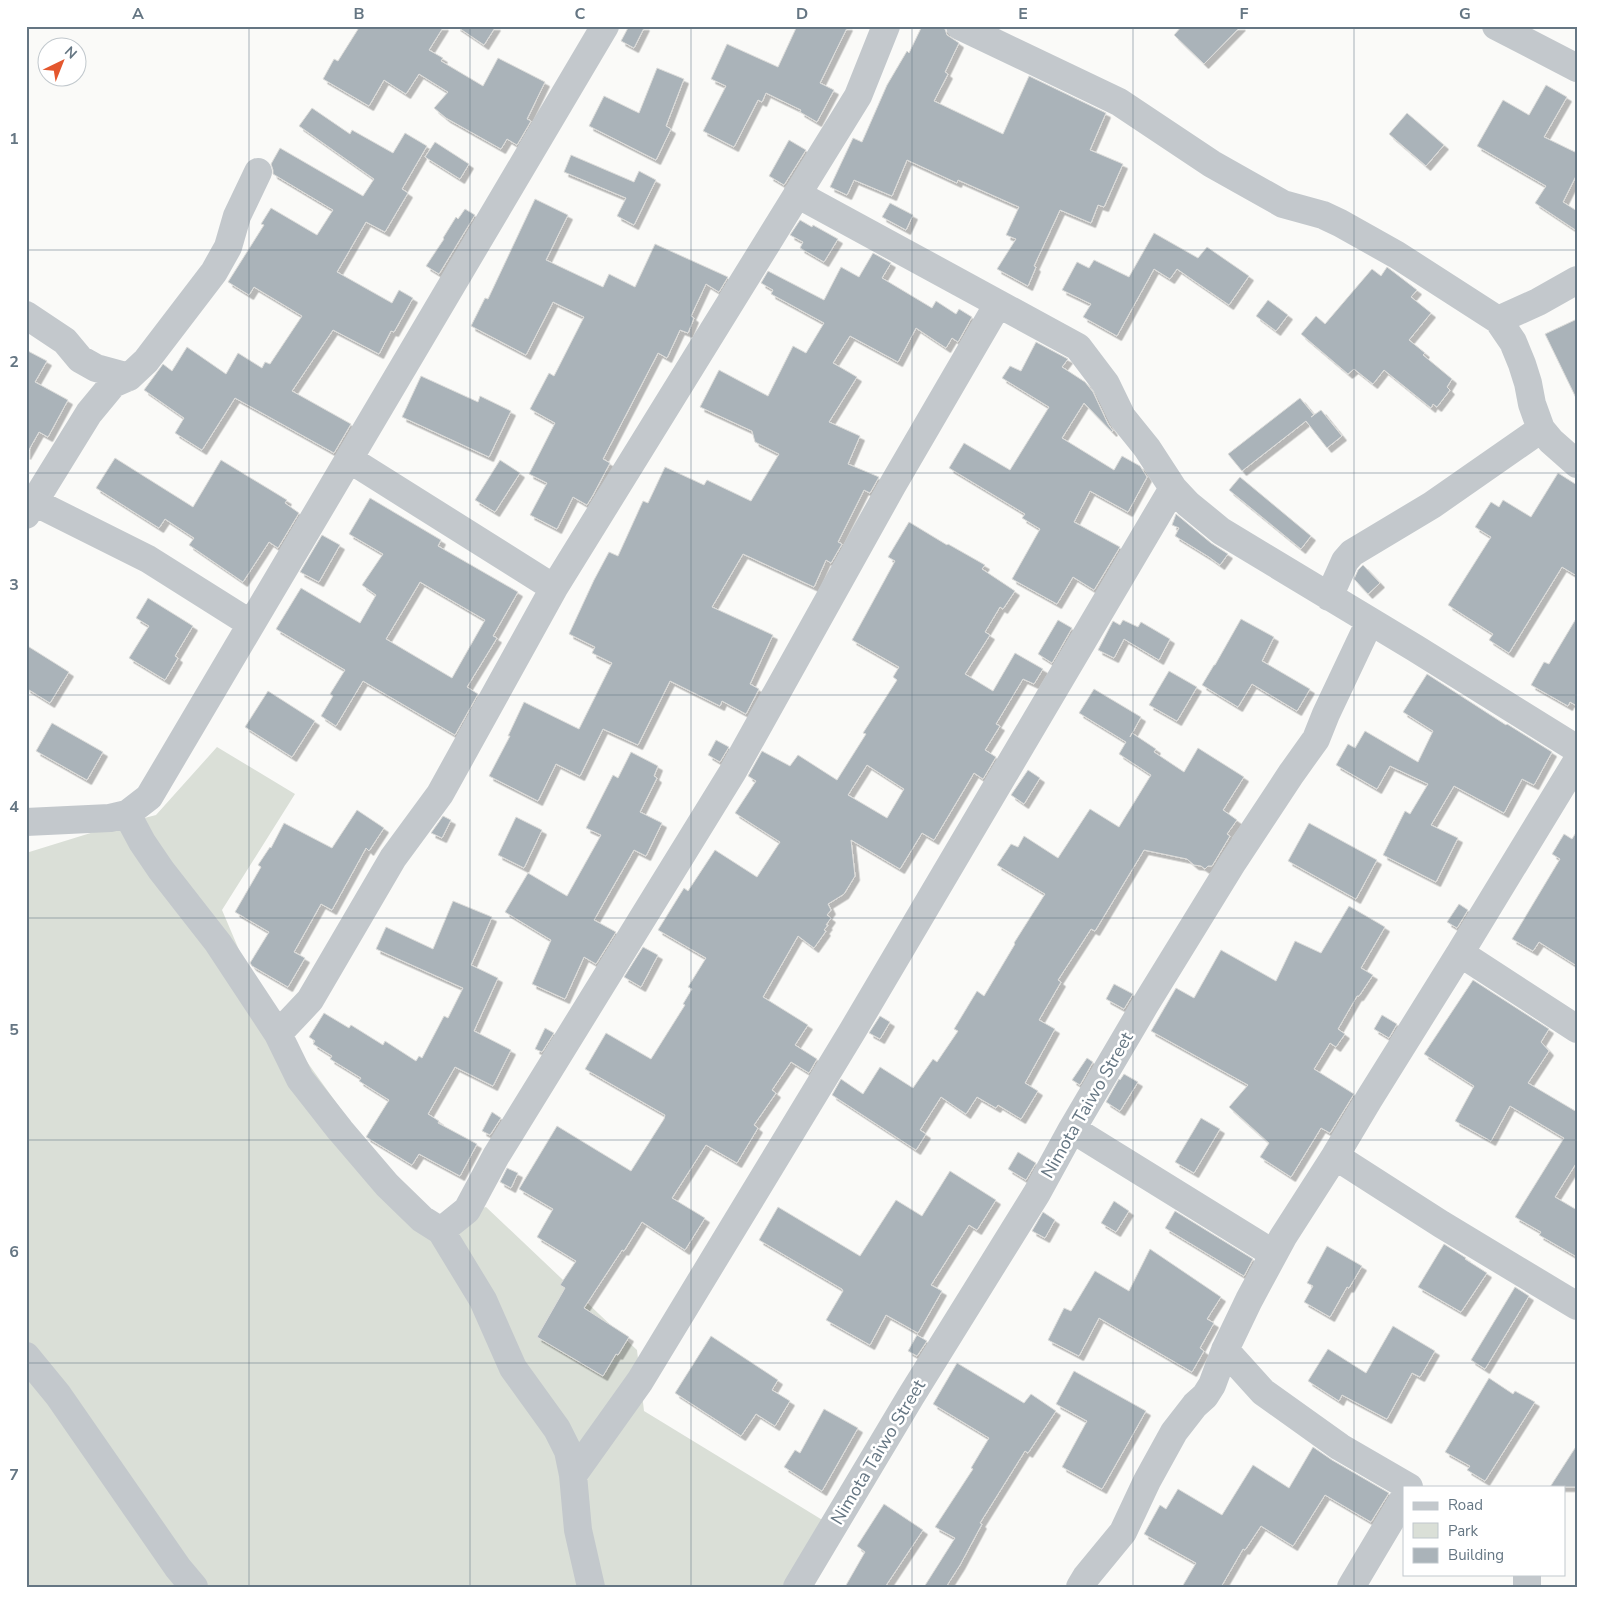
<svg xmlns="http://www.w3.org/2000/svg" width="1603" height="1613" viewBox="0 0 1603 1613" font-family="'Nunito Sans',sans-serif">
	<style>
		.green { fill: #dadfd7 }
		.building { fill: #aab3b9; stroke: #dcdcda; fill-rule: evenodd; filter: url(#shadow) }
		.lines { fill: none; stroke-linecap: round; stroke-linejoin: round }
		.minor { stroke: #c3c8cc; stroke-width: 28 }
		.grid { fill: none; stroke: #657683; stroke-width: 1; stroke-opacity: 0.55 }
		.labels { text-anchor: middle; stroke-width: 5; stroke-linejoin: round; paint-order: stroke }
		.street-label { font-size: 18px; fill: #657683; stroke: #fff }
		.neatline { fill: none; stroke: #657683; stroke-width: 2 }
		.grid-label { font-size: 16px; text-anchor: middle; font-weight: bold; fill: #657683 }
	</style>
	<defs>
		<filter id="shadow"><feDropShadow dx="4.5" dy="4.5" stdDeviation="0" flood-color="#0004"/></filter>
	</defs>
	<rect width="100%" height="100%" fill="#fafaf8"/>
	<!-- green -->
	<path class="green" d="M 217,747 L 295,794 L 222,910 L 257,992 L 423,1224 L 486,1207 L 637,1350 L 644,1411 L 842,1532 L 811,1587 L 26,1587 L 26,853 L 110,827 L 156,815 Z"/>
	<!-- building -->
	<path class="building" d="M 360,26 L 444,26 L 429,50 L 443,58 L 441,61 L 483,86 L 498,58 L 545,82 L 527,119 L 531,121 L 517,145 L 507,139 L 501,149 L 446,118 L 434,108 L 448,92 L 419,74 L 406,94 L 384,80 L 369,106 L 323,79 L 334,59 L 338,61 Z
		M 456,26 L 496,26 L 484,45 Z
		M 629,26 L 645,26 L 634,48 L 621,41 Z
		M 797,26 L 848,26 L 820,83 L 834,90 L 817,122 L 800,112 L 801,110 L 766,93 L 762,102 L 758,100 L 734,147 L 703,131 L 726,86 L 711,79 L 727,44 L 778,67 Z
		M 922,26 L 939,26 L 945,29 L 947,35 L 959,43 L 945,72 L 948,74 L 934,101 L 1003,134 L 1029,76 L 1106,113 L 1090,150 L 1123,164 L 1104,207 L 1098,205 L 1091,223 L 1060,210 L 1034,266 L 1036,267 L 1028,286 L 997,269 L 1016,239 L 1006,235 L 1019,207 L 958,180 L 957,183 L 907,160 L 892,196 L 854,180 L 847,195 L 830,187 L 853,138 L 862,142 L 887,85 L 907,51 L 909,53 Z
		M 1182,26 L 1241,26 L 1204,64 L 1174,35 Z
		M 657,68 L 684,79 L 666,126 L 671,129 L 656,160 L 589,126 L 604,96 L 639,113 Z
		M 1546,85 L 1567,97 L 1544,137 L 1577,153 L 1577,174 L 1563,202 L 1577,211 L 1577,231 L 1535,203 L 1546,186 L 1477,146 L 1503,100 L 1529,115 Z
		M 312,108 L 350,134 L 352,130 L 393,153 L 405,133 L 427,146 L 402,189 L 408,193 L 385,232 L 366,222 L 337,272 L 392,303 L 399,290 L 413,298 L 394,332 L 391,331 L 379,354 L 333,330 L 292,391 L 351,424 L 334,453 L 235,398 L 202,450 L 175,433 L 184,418 L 144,390 L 163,364 L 172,371 L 187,347 L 226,374 L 238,353 L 262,368 L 265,362 L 270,364 L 302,316 L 254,287 L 249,295 L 228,282 L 264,225 L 261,224 L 271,208 L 317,235 L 333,210 L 273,174 L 273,170 L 271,164 L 280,148 L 363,196 L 374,179 L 299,126 Z
		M 1407,113 L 1444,145 L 1426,166 L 1389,134 Z
		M 789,140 L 806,150 L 784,185 L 769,176 Z
		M 435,142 L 469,164 L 460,179 L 425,157 Z
		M 571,155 L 634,182 L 639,171 L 656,180 L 634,225 L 617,216 L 626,198 L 564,172 Z
		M 535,199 L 568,215 L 546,260 L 603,287 L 609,274 L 635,287 L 655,244 L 728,277 L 719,292 L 706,284 L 691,316 L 694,318 L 688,333 L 680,330 L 667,358 L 658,353 L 603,459 L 610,463 L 593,495 L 587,505 L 573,497 L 557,529 L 530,515 L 547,483 L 529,474 L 555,423 L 530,409 L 549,373 L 554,376 L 584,317 L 553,302 L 526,355 L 471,326 L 485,298 L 488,299 Z
		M 890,203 L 913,215 L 906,230 L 882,217 Z
		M 465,209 L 475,215 L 439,274 L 426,266 L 444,239 L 443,238 L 456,217 L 458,219 Z
		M 800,220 L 812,227 L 813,225 L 838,239 L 824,262 L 800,248 L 803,242 L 790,235 Z
		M 1154,233 L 1198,258 L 1207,247 L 1249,276 L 1229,305 L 1177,269 L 1170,279 L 1154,269 L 1117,336 L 1083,317 L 1091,304 L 1062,290 L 1077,262 L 1089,268 L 1094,260 L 1129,277 Z
		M 873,253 L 891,263 L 882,278 L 932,308 L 936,301 L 956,314 L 959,309 L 972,317 L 958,342 L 952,338 L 946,348 L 916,328 L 898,362 L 850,336 L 833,363 L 857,377 L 829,422 L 860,436 L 848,464 L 879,477 L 870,493 L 864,490 L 838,542 L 842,544 L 831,563 L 826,560 L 814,587 L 743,554 L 712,607 L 773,635 L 750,684 L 759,689 L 746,714 L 722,701 L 720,706 L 670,681 L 638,745 L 603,729 L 580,776 L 556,764 L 538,801 L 489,776 L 510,736 L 508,736 L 524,702 L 579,729 L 612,663 L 592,653 L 595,647 L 569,634 L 594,580 L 609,552 L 618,556 L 643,501 L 648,503 L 665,467 L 704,485 L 707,480 L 751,501 L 779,454 L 755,442 L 752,431 L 700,407 L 719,370 L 768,396 L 793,346 L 806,353 L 824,323 L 771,294 L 773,290 L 761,283 L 768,271 L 824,300 L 841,267 L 859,277 Z
		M 1387,267 L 1417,290 L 1411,297 L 1431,313 L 1409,340 L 1425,353 L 1423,355 L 1452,379 L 1447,387 L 1450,390 L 1437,407 L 1433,404 L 1431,408 L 1384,370 L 1373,384 L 1354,369 L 1348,374 L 1301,334 L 1316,316 L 1325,324 L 1372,269 L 1381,276 Z
		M 1268,300 L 1288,315 L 1276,331 L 1256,316 Z
		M 1577,319 L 1577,400 L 1545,334 Z
		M 1036,342 L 1068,359 L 1062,367 L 1085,382 L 1093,392 L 1108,424 L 1113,431 L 1112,432 L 1084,403 L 1062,438 L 1114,470 L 1122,456 L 1140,466 L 1147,477 L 1128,512 L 1090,491 L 1074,522 L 1120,547 L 1094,590 L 1073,577 L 1057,604 L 1012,579 L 1040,529 L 1022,518 L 1025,514 L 949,468 L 964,443 L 1010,470 L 1049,407 L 1002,378 L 1010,366 L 1021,371 Z
		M 26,350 L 47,361 L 35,382 L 68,400 L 48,437 L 39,432 L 26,455 Z
		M 421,376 L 478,402 L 480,396 L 511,411 L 489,457 L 402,417 Z
		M 1300,398 L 1314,415 L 1311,417 L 1321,410 L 1342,436 L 1327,448 L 1306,421 L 1242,471 L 1228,454 Z
		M 115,458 L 193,507 L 221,460 L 287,500 L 285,503 L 299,513 L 278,548 L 269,542 L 243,582 L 189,545 L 194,538 L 165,519 L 159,528 L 96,488 Z
		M 500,460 L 520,473 L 495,512 L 475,500 Z
		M 1558,473 L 1577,485 L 1577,576 L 1562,567 L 1509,653 L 1489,640 L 1493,634 L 1448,605 L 1491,537 L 1475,527 L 1491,502 L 1499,507 L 1503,500 L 1531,517 Z
		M 1240,477 L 1311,536 L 1301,549 L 1229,490 Z
		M 370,498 L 441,540 L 438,546 L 518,592 L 493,636 L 497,638 L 467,687 L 478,694 L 455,735 L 363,681 L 336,726 L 321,716 L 333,696 L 330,694 L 345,670 L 276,629 L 301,588 L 360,623 L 376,595 L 362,585 L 383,554 L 349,534 ZM 420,582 L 485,620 L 452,678 L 386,639 Z
		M 1176,514 L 1211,543 L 1228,554 L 1220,565 L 1209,557 L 1175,536 L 1179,528 L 1172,525 Z
		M 909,522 L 947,545 L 948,544 L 985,565 L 982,569 L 1015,591 L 1003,609 L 1000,607 L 985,632 L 990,635 L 965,674 L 993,691 L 1015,653 L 1043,669 L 1034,684 L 1023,679 L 996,724 L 1000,726 L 985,750 L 996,757 L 983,779 L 974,773 L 934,840 L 922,833 L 900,869 L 851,840 L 855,876 L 844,894 L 828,904 L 831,910 L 827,915 L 831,918 L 826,925 L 828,925 L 824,930 L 826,931 L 814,948 L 798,936 L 763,997 L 808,1025 L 795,1045 L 817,1059 L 809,1073 L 791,1062 L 772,1090 L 776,1093 L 754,1125 L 758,1128 L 737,1163 L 706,1145 L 672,1198 L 705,1218 L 685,1250 L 642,1222 L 624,1251 L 622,1250 L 584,1308 L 629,1337 L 618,1355 L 616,1354 L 603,1376 L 537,1337 L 565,1288 L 560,1285 L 576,1261 L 537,1237 L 553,1209 L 519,1189 L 557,1126 L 631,1171 L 664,1119 L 665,1115 L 585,1069 L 606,1033 L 651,1059 L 685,1005 L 683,1004 L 692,989 L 688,987 L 706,958 L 658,930 L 684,888 L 688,891 L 715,850 L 757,877 L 780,842 L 735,813 L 756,781 L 748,776 L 762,751 L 790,766 L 798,755 L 837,780 L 866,734 L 863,733 L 897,680 L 893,677 L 899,667 L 852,640 L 895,561 L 888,557 ZM 867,765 L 904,789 L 887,818 L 848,795 Z
		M 322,535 L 340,545 L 319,582 L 300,572 Z
		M 1363,565 L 1380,583 L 1368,594 L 1354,579 L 1358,570 Z
		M 148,598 L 193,626 L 175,656 L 178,658 L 165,680 L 129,658 L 149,626 L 136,618 Z
		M 1577,617 L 1577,706 L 1570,702 L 1568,706 L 1531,685 L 1544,662 L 1549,664 Z
		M 1241,619 L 1274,637 L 1262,661 L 1310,689 L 1297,711 L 1252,684 L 1238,707 L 1202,685 L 1214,665 L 1215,665 Z
		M 1058,620 L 1072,628 L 1052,663 L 1038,654 Z
		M 1123,620 L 1138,627 L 1141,622 L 1170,639 L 1159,660 L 1124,639 L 1114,658 L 1098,650 L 1113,621 L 1120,625 Z
		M 26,645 L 69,672 L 50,703 L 26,688 Z
		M 1169,671 L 1197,687 L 1177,721 L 1149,705 Z
		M 1427,674 L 1506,725 L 1507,724 L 1552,752 L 1534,785 L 1522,779 L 1504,813 L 1454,786 L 1431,825 L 1458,838 L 1436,882 L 1383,855 L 1405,811 L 1410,814 L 1428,784 L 1390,766 L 1377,789 L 1336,765 L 1348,744 L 1355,748 L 1365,731 L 1418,762 L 1433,731 L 1403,712 Z
		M 1094,689 L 1141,717 L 1130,737 L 1132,733 L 1156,749 L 1154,752 L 1184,772 L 1198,748 L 1244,777 L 1223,810 L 1237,820 L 1227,834 L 1230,836 L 1212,866 L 1208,866 L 1205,869 L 1201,866 L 1194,865 L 1187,859 L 1144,850 L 1095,931 L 1091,929 L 1058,980 L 1061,982 L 1039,1020 L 1055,1029 L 1025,1083 L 1038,1091 L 1021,1119 L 998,1105 L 996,1108 L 977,1097 L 966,1114 L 941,1097 L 920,1130 L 926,1134 L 916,1150 L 832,1095 L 841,1079 L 863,1094 L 880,1067 L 913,1088 L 933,1059 L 937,1062 L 958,1031 L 954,1029 L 977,991 L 984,996 L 1015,944 L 1014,943 L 1045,894 L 997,865 L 1011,844 L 1018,847 L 1024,836 L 1058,858 L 1090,809 L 1119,827 L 1151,775 L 1119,754 L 1126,742 L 1079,713 Z
		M 268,691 L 315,721 L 292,757 L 245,727 Z
		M 52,723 L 103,752 L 87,780 L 36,751 Z
		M 716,740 L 729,747 L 720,762 L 708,755 Z
		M 631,752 L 658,766 L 654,776 L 657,778 L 640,812 L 662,823 L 646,856 L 634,850 L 594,920 L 616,932 L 596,964 L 584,957 L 565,999 L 532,984 L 551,940 L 505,912 L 528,873 L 567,896 L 601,835 L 586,828 L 613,775 L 618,778 Z
		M 1028,770 L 1040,778 L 1024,804 L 1011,795 Z
		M 357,810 L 384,828 L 369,851 L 366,848 L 332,910 L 321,904 L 294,952 L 305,958 L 288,987 L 252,966 L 250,963 L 269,932 L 235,912 L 261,867 L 258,865 L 270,847 L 271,848 L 284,823 L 332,848 Z
		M 443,816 L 451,820 L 442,838 L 431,833 Z
		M 516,817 L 542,830 L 524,868 L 498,855 Z
		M 1309,823 L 1377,860 L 1356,899 L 1288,861 Z
		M 1577,831 L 1577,966 L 1539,942 L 1533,951 L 1512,939 L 1560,859 L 1552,854 L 1564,834 L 1572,839 Z
		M 453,901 L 492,917 L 471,965 L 498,978 L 474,1031 L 511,1050 L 493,1086 L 455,1067 L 428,1114 L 439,1121 L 438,1123 L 477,1144 L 460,1176 L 419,1154 L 412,1165 L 366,1137 L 389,1100 L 359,1081 L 361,1078 L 330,1059 L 332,1056 L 313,1044 L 315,1041 L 309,1037 L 324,1013 L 349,1028 L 351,1025 L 383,1045 L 385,1041 L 416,1061 L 419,1056 L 422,1058 L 444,1016 L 448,1018 L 463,988 L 376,949 L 386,927 L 433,949 Z
		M 1459,904 L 1468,910 L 1457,928 L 1447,922 Z
		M 1349,906 L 1385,927 L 1361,968 L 1373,975 L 1359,996 L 1357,996 L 1338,1029 L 1345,1034 L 1336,1047 L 1330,1043 L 1314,1069 L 1354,1094 L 1330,1133 L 1321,1128 L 1291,1177 L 1260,1157 L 1269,1143 L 1229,1107 L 1248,1085 L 1151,1031 L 1176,988 L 1194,998 L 1221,950 L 1276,981 L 1295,941 L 1321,953 Z
		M 643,947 L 658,955 L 641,987 L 624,977 Z
		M 1473,980 L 1549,1029 L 1541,1042 L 1549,1051 L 1528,1083 L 1577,1112 L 1577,1162 L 1555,1197 L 1577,1210 L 1577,1257 L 1539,1235 L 1541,1232 L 1515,1217 L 1564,1138 L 1510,1106 L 1491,1141 L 1455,1121 L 1474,1086 L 1424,1054 Z
		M 1114,984 L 1133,994 L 1124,1009 L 1106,999 Z
		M 1382,1015 L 1397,1024 L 1389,1038 L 1374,1029 Z
		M 880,1016 L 890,1022 L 880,1039 L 869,1033 Z
		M 545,1028 L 554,1033 L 542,1052 L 535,1049 Z
		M 1087,1058 L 1093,1062 L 1080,1085 L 1072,1080 Z
		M 1124,1074 L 1138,1082 L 1120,1111 L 1106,1102 L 1119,1079 L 1120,1080 Z
		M 492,1112 L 501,1118 L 490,1135 L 482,1131 Z
		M 1201,1118 L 1220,1129 L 1194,1173 L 1175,1162 Z
		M 1018,1152 L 1036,1163 L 1026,1180 L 1008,1169 Z
		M 507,1168 L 518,1173 L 511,1188 L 500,1182 Z
		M 950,1171 L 996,1200 L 977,1230 L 969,1225 L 931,1285 L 942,1291 L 918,1333 L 886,1315 L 870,1345 L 826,1320 L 843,1291 L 842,1289 L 759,1240 L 778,1207 L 860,1256 L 896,1200 L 922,1216 Z
		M 1114,1201 L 1129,1211 L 1116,1232 L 1101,1223 Z
		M 1175,1211 L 1253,1259 L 1244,1276 L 1165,1228 Z
		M 1043,1212 L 1055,1220 L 1045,1238 L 1032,1231 Z
		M 1444,1244 L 1466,1258 L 1465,1259 L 1487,1273 L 1461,1312 L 1418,1287 Z
		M 1327,1246 L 1362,1266 L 1349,1288 L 1347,1287 L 1330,1317 L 1304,1302 L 1313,1286 L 1307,1283 Z
		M 1150,1249 L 1221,1297 L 1207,1319 L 1214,1323 L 1200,1348 L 1204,1351 L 1192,1372 L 1099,1318 L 1079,1356 L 1048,1340 L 1064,1308 L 1071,1311 L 1095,1271 L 1129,1291 Z
		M 1515,1287 L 1529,1296 L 1485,1369 L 1471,1360 Z
		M 1393,1326 L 1435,1351 L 1420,1377 L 1412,1373 L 1387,1419 L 1342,1395 L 1339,1401 L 1308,1381 L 1328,1349 L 1366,1373 Z
		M 917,1335 L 927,1341 L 917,1356 L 908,1351 Z
		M 711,1336 L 778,1380 L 772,1390 L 790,1401 L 775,1426 L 756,1414 L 741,1436 L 675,1393 Z
		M 957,1363 L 1024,1403 L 1031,1394 L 1056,1411 L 1028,1453 L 1025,1451 L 980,1523 L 982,1524 L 960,1565 L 946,1587 L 924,1587 L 955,1538 L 935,1527 L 973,1469 L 971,1468 L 989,1438 L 933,1404 Z
		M 1074,1371 L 1146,1411 L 1102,1489 L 1062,1467 L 1087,1421 L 1056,1404 Z
		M 1489,1378 L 1513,1394 L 1515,1391 L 1535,1402 L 1485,1481 L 1467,1470 L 1470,1466 L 1445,1452 Z
		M 824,1409 L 858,1428 L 822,1491 L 784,1467 L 795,1450 L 800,1453 Z
		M 1577,1445 L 1577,1487 L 1550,1487 Z
		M 1313,1447 L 1332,1460 L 1389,1493 L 1371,1522 L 1325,1495 L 1293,1546 L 1261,1526 L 1245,1550 L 1243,1549 L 1221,1587 L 1182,1587 L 1196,1563 L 1144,1534 L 1160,1505 L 1166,1509 L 1178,1489 L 1222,1515 L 1253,1465 L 1289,1488 Z
		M 884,1504 L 923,1530 L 885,1587 L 845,1587 L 865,1552 L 857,1546 Z"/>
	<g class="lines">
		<!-- minor -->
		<path class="minor" d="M 960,26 L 1119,102 L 1212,164 L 1283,204 L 1323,215 L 1340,223 L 1397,255 L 1498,320 L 1513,342 L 1522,364 L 1528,383 L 1532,404 L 1541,429 L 1551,441 L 1577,464
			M 1496,26 L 1577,68
			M 797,194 L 1078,347 L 1106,384 L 1122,417 L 1147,448 L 1173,488 L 1188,504 L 1221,531 L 1415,648 L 1577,749
			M 26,315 L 65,341 L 80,359 L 96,368 L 129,377
			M 1498,320 L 1538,302 L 1577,280
			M 349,459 L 554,588
			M 34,502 L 148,559 L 251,624
			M 26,515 L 89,413 L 113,384 L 129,377 L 146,361 L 214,272 L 228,247 L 237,216 L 258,172
			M 1329,597 L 1345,561 L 1352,553 L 1432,505 L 1541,429
			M 127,814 L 142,842 L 161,870 L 218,943 L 278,1034 L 300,1079 L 340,1130 L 387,1185 L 422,1219 L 441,1231 L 483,1300 L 513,1368 L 557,1429 L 568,1451 L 573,1475 L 578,1530 L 591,1587
			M 26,822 L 110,818 L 127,814 L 149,797 L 605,26
			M 1460,953 L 1577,1029
			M 278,1034 L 310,1000 L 393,858 L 440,794 L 554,588 L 858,96 L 886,26
			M 1072,1129 L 1274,1254
			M 1335,1156 L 1441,1224 L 1577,1306
			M 441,1231 L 467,1210 L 496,1156 L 732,773 L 892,486 L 998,304
			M 1225,1350 L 1263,1392 L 1340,1447 L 1409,1487
			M 26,1356 L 58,1395 L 178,1568 L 194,1587
			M 573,1475 L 640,1381 L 853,1030 L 1173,488
			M 1527,1574 L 1527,1587
			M 797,1587 L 911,1396 L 1037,1193 L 1072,1129 L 1145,1005 L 1233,862 L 1291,774 L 1316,739 L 1326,714 L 1370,621
			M 1080,1587 L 1086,1577 L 1123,1532 L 1147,1481 L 1174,1432 L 1195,1405 L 1205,1396 L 1212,1385 L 1225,1350 L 1249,1300 L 1283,1237 L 1335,1156 L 1369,1099 L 1460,953 L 1577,761
			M 1351,1587 L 1404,1498"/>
	</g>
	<!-- grid -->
	<path class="grid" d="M 249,26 L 249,1587M 470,26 L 470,1587M 691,26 L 691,1587M 912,26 L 912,1587M 1133,26 L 1133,1587M 1354,26 L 1354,1587M 26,250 L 1577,250M 26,473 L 1577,473M 26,695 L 1577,695M 26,918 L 1577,918M 26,1140 L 1577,1140M 26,1363 L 1577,1363"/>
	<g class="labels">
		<!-- street labels -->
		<g class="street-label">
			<text transform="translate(1087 1105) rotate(-60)" y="6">Nimota Taiwo Street</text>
			<text transform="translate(878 1452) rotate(-59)" y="6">Nimota Taiwo Street</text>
		</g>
	</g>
	<!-- border -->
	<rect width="1603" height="1613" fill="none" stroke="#ffffff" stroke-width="55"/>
	<!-- legend -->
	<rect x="1403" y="1486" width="162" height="90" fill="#ffffff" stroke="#c1c8cd"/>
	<rect x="1413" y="1502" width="25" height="8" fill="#c3c8cc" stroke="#c1c8cd"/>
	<text x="1448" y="1510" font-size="15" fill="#657683">Road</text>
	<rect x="1413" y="1523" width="25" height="15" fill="#dadfd7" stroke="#c1c8cd"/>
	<text x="1448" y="1536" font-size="15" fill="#657683">Park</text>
	<rect x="1413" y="1548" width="25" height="15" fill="#aab3b9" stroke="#c1c8cd"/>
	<text x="1448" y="1560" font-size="15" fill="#657683">Building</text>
	<!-- north arrow -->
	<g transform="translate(62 62) rotate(43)"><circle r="24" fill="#ffffff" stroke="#c1c8cd"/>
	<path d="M0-4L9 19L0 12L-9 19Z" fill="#e4572e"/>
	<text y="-8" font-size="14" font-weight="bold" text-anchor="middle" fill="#657683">N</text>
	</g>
	<rect x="28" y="28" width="1548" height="1558" class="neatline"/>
	<g class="grid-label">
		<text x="138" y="19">A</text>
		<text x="359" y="19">B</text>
		<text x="580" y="19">C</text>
		<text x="802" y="19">D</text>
		<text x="1023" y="19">E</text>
		<text x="1244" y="19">F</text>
		<text x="1465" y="19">G</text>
		<text x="14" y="144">1</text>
		<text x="14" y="367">2</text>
		<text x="14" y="590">3</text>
		<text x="14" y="812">4</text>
		<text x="14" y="1035">5</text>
		<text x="14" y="1257">6</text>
		<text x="14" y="1480">7</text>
	</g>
</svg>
